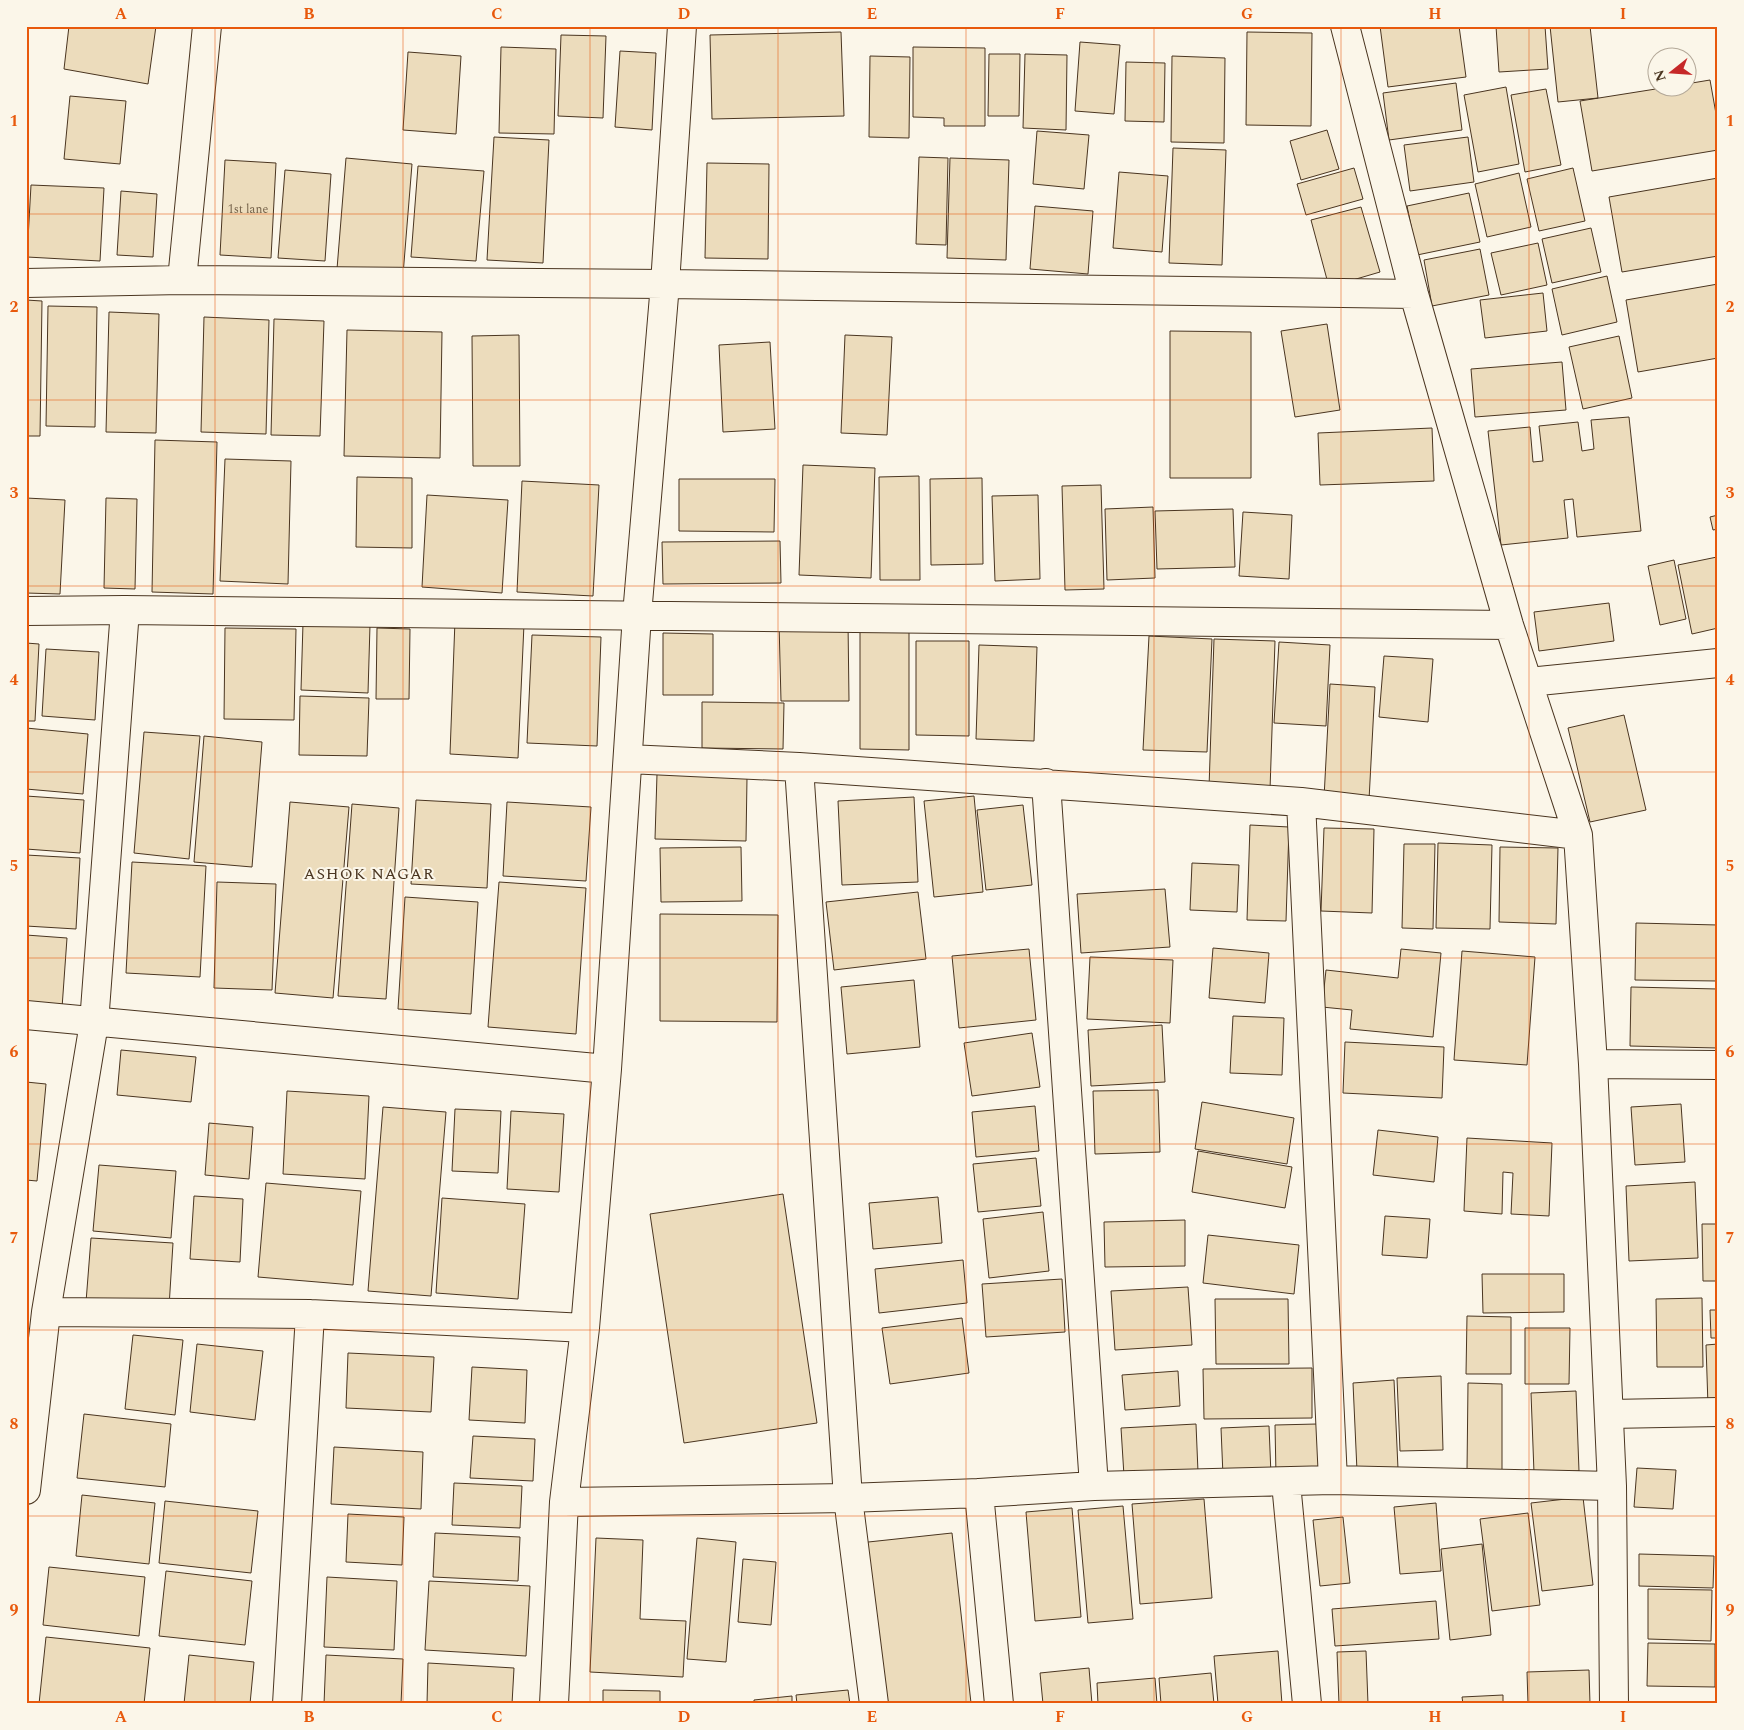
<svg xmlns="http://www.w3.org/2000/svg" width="1744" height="1730" viewBox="0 0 1744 1730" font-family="Spectral,serif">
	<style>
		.building { fill: #ecdcbc; stroke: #4a3520 }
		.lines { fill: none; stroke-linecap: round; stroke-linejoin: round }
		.minor-casing { stroke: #4a3520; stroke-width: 30 }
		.minor { stroke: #fbf6e9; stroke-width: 28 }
		.grid { fill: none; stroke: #e8590c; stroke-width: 1; stroke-opacity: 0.55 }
		.labels { text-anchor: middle; stroke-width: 4; stroke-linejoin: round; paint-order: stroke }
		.number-label { font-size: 12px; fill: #725f47 }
		.neighbourhood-label { font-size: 16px; letter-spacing: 1px; fill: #4a3520; stroke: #fbf6e9 }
		.neatline { fill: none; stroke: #e8590c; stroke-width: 2 }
		.grid-label { font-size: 16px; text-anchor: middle; font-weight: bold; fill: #e8590c }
	</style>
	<rect width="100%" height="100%" fill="#fbf6e9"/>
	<!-- building -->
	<path class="building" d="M 69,26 L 156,26 L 148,84 L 64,69 Z
		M 1380,26 L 1459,26 L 1466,77 L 1388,87 Z
		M 1496,26 L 1545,26 L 1548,69 L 1499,72 Z
		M 1550,26 L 1590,26 L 1598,98 L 1558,102 Z
		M 841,32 L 844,116 L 712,119 L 710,35 Z
		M 1247,32 L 1312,33 L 1311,126 L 1246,125 Z
		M 561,35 L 606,36 L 603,118 L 558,116 Z
		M 1080,42 L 1120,45 L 1114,114 L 1075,111 Z
		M 501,47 L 556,49 L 554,134 L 499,133 Z
		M 913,47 L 985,48 L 985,126 L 944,126 L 944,118 L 913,117 Z
		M 620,51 L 656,53 L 652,130 L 615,127 Z
		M 408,52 L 461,56 L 456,134 L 403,130 Z
		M 989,54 L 1020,54 L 1019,116 L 988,116 Z
		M 1025,54 L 1067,55 L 1066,130 L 1023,128 Z
		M 870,56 L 910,57 L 909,138 L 869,137 Z
		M 1172,56 L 1225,58 L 1224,143 L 1171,142 Z
		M 1126,62 L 1165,63 L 1164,122 L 1125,121 Z
		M 1710,80 L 1718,125 L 1718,150 L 1592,171 L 1580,101 L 1662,88 L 1686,88 L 1686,84 Z
		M 1456,83 L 1462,130 L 1389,140 L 1383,93 Z
		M 1506,87 L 1519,164 L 1478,172 L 1464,95 Z
		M 1546,89 L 1561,165 L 1525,172 L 1511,95 Z
		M 70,96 L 126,101 L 120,164 L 64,159 Z
		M 1327,130 L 1339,169 L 1301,180 L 1290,141 Z
		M 1037,131 L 1089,135 L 1084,189 L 1033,184 Z
		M 494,137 L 549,140 L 543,263 L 487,260 Z
		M 1468,137 L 1474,182 L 1410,191 L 1404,145 Z
		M 1173,148 L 1226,150 L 1222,265 L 1169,263 Z
		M 919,157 L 948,158 L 946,245 L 916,244 Z
		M 346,158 L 412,164 L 403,275 L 337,269 Z
		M 950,158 L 1009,160 L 1006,260 L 947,258 Z
		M 225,160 L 276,163 L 271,258 L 220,255 Z
		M 707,163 L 769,164 L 768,259 L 705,258 Z
		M 418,166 L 484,171 L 476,261 L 411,257 Z
		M 1354,168 L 1363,199 L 1306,215 L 1297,184 Z
		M 1573,168 L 1585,221 L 1539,231 L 1527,179 Z
		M 285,170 L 331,174 L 325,261 L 278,258 Z
		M 1119,172 L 1168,176 L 1162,252 L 1113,248 Z
		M 1519,173 L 1531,227 L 1487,237 L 1475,184 Z
		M 1718,178 L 1718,256 L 1622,272 L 1609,197 Z
		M 31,185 L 104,188 L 100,261 L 27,257 Z
		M 121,191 L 157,194 L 153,257 L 117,255 Z
		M 1469,193 L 1480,242 L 1417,255 L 1407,206 Z
		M 1035,206 L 1093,211 L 1088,274 L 1030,269 Z
		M 1361,207 L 1380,272 L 1329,287 L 1311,220 Z
		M 1591,228 L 1601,272 L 1552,283 L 1542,239 Z
		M 1538,243 L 1547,285 L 1501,295 L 1491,253 Z
		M 1480,249 L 1489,295 L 1432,306 L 1424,260 Z
		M 1607,276 L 1617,322 L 1562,335 L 1552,289 Z
		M 1718,284 L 1718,358 L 1638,372 L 1626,300 Z
		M 1543,293 L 1547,331 L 1485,338 L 1480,300 Z
		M 26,300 L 42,301 L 40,436 L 26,436 Z
		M 48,306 L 97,307 L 95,427 L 46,426 Z
		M 109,312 L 159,314 L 156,433 L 106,432 Z
		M 204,317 L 269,320 L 266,434 L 201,432 Z
		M 274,319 L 324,321 L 320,436 L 271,435 Z
		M 1327,324 L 1340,410 L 1295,417 L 1281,331 Z
		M 347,330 L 442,332 L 440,458 L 344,456 Z
		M 1170,331 L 1251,332 L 1251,478 L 1170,478 Z
		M 519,335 L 520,466 L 473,466 L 472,336 Z
		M 845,335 L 892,337 L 887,435 L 841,433 Z
		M 1619,336 L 1632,398 L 1583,409 L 1569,347 Z
		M 770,342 L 775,429 L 723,432 L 719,345 Z
		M 1562,362 L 1566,410 L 1475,417 L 1471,369 Z
		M 1629,417 L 1641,531 L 1577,537 L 1573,499 L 1564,500 L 1568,538 L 1501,545 L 1488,431 L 1530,427 L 1533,462 L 1543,461 L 1539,426 L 1578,422 L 1582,451 L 1594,449 L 1591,420 Z
		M 1432,428 L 1434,481 L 1320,485 L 1318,433 Z
		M 155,440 L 217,442 L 213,594 L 152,592 Z
		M 225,459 L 291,461 L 288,584 L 220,581 Z
		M 803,465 L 875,468 L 871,578 L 799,575 Z
		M 919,476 L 920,580 L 880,580 L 879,477 Z
		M 357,477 L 412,478 L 412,548 L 356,547 Z
		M 982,478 L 983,564 L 931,565 L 930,479 Z
		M 679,479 L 775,479 L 774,532 L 679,531 Z
		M 522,481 L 599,485 L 593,596 L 517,592 Z
		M 1101,485 L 1104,589 L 1065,590 L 1062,486 Z
		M 427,495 L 508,500 L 502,593 L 422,587 Z
		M 1038,495 L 1040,579 L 995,581 L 992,496 Z
		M 26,498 L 65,500 L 60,594 L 26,593 Z
		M 106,498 L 137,499 L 135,589 L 104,588 Z
		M 1153,507 L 1155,578 L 1107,580 L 1105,509 Z
		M 1233,509 L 1235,567 L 1157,569 L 1155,511 Z
		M 1243,512 L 1292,515 L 1289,579 L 1239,576 Z
		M 1718,515 L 1718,529 L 1713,530 L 1710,517 Z
		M 780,541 L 781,583 L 663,584 L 662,542 Z
		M 1717,557 L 1718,628 L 1692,634 L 1678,565 Z
		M 1674,560 L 1686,619 L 1660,625 L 1648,566 Z
		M 1609,603 L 1614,641 L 1539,651 L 1534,612 Z
		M 455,620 L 524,624 L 518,758 L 450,754 Z
		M 779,622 L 848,622 L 849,701 L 781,701 Z
		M 303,623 L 370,625 L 368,693 L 301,690 Z
		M 225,628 L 296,629 L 294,720 L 224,719 Z
		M 377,628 L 410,629 L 409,699 L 376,699 Z
		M 860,631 L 909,631 L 909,750 L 860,749 Z
		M 663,633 L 713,634 L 713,695 L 663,695 Z
		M 532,635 L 601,637 L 597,746 L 527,743 Z
		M 1149,636 L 1212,639 L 1207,752 L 1143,750 Z
		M 1214,639 L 1275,641 L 1270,790 L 1209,788 Z
		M 916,641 L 969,641 L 969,736 L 916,735 Z
		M 1279,642 L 1330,645 L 1326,726 L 1274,723 Z
		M 26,643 L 39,644 L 35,721 L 26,721 Z
		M 979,645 L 1037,647 L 1034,741 L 976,739 Z
		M 46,649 L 99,652 L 95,720 L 42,716 Z
		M 1384,656 L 1433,659 L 1428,722 L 1379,717 Z
		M 1330,684 L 1375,687 L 1369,800 L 1324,798 Z
		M 300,696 L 369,698 L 367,756 L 299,755 Z
		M 702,702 L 784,703 L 783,749 L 702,748 Z
		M 1624,715 L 1646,810 L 1590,822 L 1568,728 Z
		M 26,728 L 88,734 L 83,794 L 26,789 Z
		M 144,732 L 200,736 L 189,859 L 134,853 Z
		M 204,736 L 262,742 L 252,867 L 194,862 Z
		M 657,774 L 747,778 L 746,841 L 655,839 Z
		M 26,796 L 84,800 L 80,853 L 26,849 Z
		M 974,796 L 983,892 L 934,897 L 924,801 Z
		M 914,797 L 918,882 L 842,885 L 838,801 Z
		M 416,800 L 491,804 L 487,888 L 411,884 Z
		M 290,802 L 349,807 L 333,998 L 275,993 Z
		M 507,802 L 591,807 L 586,881 L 503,876 Z
		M 352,804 L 399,808 L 386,999 L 338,996 Z
		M 1023,805 L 1032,885 L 986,890 L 977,810 Z
		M 1250,825 L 1289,827 L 1286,921 L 1247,920 Z
		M 1324,828 L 1374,829 L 1372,913 L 1321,911 Z
		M 1438,843 L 1492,845 L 1490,929 L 1436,928 Z
		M 1404,844 L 1435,844 L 1433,929 L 1402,928 Z
		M 741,847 L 742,901 L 661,902 L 660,848 Z
		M 1500,847 L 1558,848 L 1556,924 L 1499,922 Z
		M 26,855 L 80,858 L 76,929 L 26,926 Z
		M 132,862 L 206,866 L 200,977 L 126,973 Z
		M 1192,863 L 1239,865 L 1237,912 L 1190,910 Z
		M 217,882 L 276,884 L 272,990 L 214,988 Z
		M 499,882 L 586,888 L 576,1034 L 488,1027 Z
		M 1165,889 L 1170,947 L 1081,953 L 1077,894 Z
		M 918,892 L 926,959 L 834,970 L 826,902 Z
		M 405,897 L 478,902 L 471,1014 L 398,1009 Z
		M 660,914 L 778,915 L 777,1022 L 660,1021 Z
		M 1636,923 L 1718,925 L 1718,981 L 1635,980 Z
		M 26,935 L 67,938 L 62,1008 L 26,1006 Z
		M 1213,948 L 1269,953 L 1265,1003 L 1209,998 Z
		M 1029,949 L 1036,1020 L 959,1028 L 952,956 Z
		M 1401,949 L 1441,953 L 1433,1037 L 1350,1029 L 1352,1010 L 1322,1007 L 1326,970 L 1398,978 Z
		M 1462,951 L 1535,957 L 1527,1065 L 1454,1060 Z
		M 1090,957 L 1173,960 L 1170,1023 L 1087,1019 Z
		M 914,980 L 920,1047 L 847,1054 L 841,987 Z
		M 1631,987 L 1718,989 L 1718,1048 L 1630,1046 Z
		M 1233,1016 L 1284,1018 L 1282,1075 L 1230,1073 Z
		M 1162,1025 L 1165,1082 L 1091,1086 L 1088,1030 Z
		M 1032,1033 L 1040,1087 L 972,1096 L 964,1043 Z
		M 1345,1042 L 1444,1047 L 1442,1098 L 1343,1093 Z
		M 121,1050 L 196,1057 L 191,1102 L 117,1095 Z
		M 26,1082 L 46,1084 L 37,1181 L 26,1180 Z
		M 1158,1090 L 1160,1152 L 1095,1154 L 1093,1091 Z
		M 287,1091 L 369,1096 L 365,1179 L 283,1174 Z
		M 1202,1102 L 1294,1118 L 1287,1164 L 1195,1149 Z
		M 1681,1104 L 1685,1162 L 1635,1165 L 1631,1107 Z
		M 1035,1106 L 1039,1151 L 976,1157 L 972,1112 Z
		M 383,1107 L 446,1112 L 431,1296 L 368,1291 Z
		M 455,1109 L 501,1111 L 498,1173 L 452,1171 Z
		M 511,1111 L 564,1114 L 559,1192 L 507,1189 Z
		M 209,1123 L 253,1127 L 249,1179 L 205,1175 Z
		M 1378,1130 L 1438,1137 L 1434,1182 L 1373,1175 Z
		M 1467,1138 L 1552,1143 L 1549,1216 L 1511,1214 L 1513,1173 L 1503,1172 L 1502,1214 L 1464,1211 Z
		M 1198,1151 L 1292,1167 L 1285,1208 L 1192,1192 Z
		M 1036,1158 L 1041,1206 L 978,1212 L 973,1164 Z
		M 99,1165 L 176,1171 L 171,1238 L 93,1231 Z
		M 1695,1182 L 1698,1258 L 1629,1261 L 1626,1186 Z
		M 266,1183 L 361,1191 L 353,1285 L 258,1277 Z
		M 783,1194 L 817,1423 L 684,1443 L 650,1214 Z
		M 194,1196 L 243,1199 L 240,1262 L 190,1259 Z
		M 938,1197 L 942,1243 L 873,1249 L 869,1203 Z
		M 442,1198 L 525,1204 L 518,1299 L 436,1293 Z
		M 1043,1212 L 1049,1271 L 989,1278 L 983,1219 Z
		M 1385,1216 L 1430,1219 L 1427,1258 L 1382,1255 Z
		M 1185,1220 L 1185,1266 L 1105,1267 L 1104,1222 Z
		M 1702,1224 L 1718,1224 L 1718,1281 L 1703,1281 Z
		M 1208,1235 L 1299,1245 L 1294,1294 L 1203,1283 Z
		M 91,1238 L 173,1243 L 169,1307 L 86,1302 Z
		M 963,1260 L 967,1303 L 879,1313 L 875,1269 Z
		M 1482,1274 L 1564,1274 L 1564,1312 L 1483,1313 Z
		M 1062,1279 L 1065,1332 L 986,1337 L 982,1284 Z
		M 1188,1287 L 1192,1345 L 1115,1350 L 1111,1291 Z
		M 1702,1298 L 1703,1367 L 1657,1367 L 1656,1299 Z
		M 1215,1299 L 1288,1299 L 1289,1364 L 1216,1364 Z
		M 1710,1310 L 1718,1310 L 1718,1338 L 1711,1338 Z
		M 1467,1316 L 1511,1317 L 1511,1374 L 1466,1374 Z
		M 962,1318 L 969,1373 L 890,1384 L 882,1328 Z
		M 1525,1328 L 1570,1328 L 1569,1384 L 1525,1384 Z
		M 133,1335 L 183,1340 L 175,1415 L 125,1409 Z
		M 197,1344 L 263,1351 L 255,1420 L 190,1412 Z
		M 1718,1344 L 1718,1406 L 1708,1406 L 1706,1345 Z
		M 348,1353 L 434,1357 L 431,1412 L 346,1408 Z
		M 472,1367 L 527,1370 L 525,1423 L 469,1420 Z
		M 1312,1368 L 1312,1418 L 1204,1419 L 1203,1369 Z
		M 1178,1371 L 1180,1406 L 1125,1410 L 1122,1375 Z
		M 1441,1376 L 1443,1450 L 1400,1451 L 1397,1378 Z
		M 1394,1380 L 1398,1469 L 1357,1471 L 1353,1383 Z
		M 1468,1383 L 1502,1384 L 1502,1472 L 1467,1471 Z
		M 1576,1391 L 1579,1471 L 1534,1473 L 1531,1393 Z
		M 84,1414 L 171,1424 L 165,1487 L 77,1478 Z
		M 1196,1424 L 1198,1472 L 1124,1476 L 1121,1428 Z
		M 1317,1424 L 1319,1474 L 1276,1476 L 1275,1425 Z
		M 1269,1426 L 1271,1475 L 1223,1476 L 1221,1428 Z
		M 473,1436 L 535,1439 L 533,1481 L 470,1478 Z
		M 334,1447 L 423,1452 L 421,1509 L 331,1504 Z
		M 1637,1468 L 1676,1470 L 1673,1509 L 1634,1507 Z
		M 454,1483 L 522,1486 L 520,1528 L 452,1525 Z
		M 82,1495 L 155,1503 L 149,1564 L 76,1556 Z
		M 1583,1497 L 1593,1585 L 1542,1591 L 1531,1503 Z
		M 1204,1499 L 1212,1598 L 1140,1604 L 1132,1504 Z
		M 165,1501 L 258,1511 L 251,1573 L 159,1563 Z
		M 1436,1503 L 1441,1571 L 1400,1574 L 1394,1507 Z
		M 1123,1506 L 1133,1619 L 1088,1623 L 1078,1510 Z
		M 1072,1508 L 1081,1617 L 1035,1621 L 1026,1512 Z
		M 1528,1513 L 1540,1605 L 1492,1611 L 1480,1519 Z
		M 348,1514 L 404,1517 L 402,1565 L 346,1562 Z
		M 1343,1517 L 1350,1583 L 1320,1586 L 1313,1520 Z
		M 435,1533 L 520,1537 L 518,1581 L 433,1577 Z
		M 952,1533 L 971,1703 L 877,1704 L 859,1543 Z
		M 596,1538 L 643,1540 L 640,1619 L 686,1621 L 683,1677 L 590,1672 Z
		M 697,1538 L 736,1542 L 726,1662 L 687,1659 Z
		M 1482,1544 L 1491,1635 L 1450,1640 L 1441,1549 Z
		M 1639,1554 L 1714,1556 L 1713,1588 L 1639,1586 Z
		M 743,1559 L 776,1562 L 771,1625 L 738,1622 Z
		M 49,1567 L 145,1577 L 139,1636 L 43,1625 Z
		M 166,1571 L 252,1581 L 245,1645 L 159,1636 Z
		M 327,1577 L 397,1581 L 394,1650 L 324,1647 Z
		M 429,1581 L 530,1586 L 526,1656 L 425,1650 Z
		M 1648,1589 L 1712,1590 L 1711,1641 L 1648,1639 Z
		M 1436,1601 L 1439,1639 L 1335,1646 L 1332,1609 Z
		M 46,1637 L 150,1648 L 144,1704 L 39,1704 Z
		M 1648,1643 L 1715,1644 L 1715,1687 L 1647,1686 Z
		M 1278,1651 L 1282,1704 L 1218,1704 L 1214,1656 Z
		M 1366,1651 L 1368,1704 L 1339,1704 L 1337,1652 Z
		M 189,1655 L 254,1662 L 250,1704 L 184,1704 Z
		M 326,1655 L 403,1659 L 401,1704 L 324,1704 Z
		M 428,1663 L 514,1668 L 512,1704 L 427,1704 Z
		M 1089,1668 L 1092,1704 L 1043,1704 L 1040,1673 Z
		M 1589,1670 L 1590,1704 L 1528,1704 L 1527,1672 Z
		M 1211,1673 L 1214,1704 L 1161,1704 L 1159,1678 Z
		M 1155,1678 L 1157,1704 L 1098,1704 L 1097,1683 Z
		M 603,1690 L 660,1691 L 660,1704 L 603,1704 Z
		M 848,1690 L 850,1704 L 797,1704 L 796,1695 Z
		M 1503,1695 L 1503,1704 L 1463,1704 L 1462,1697 Z
		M 792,1696 L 792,1704 L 754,1704 L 754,1700 Z"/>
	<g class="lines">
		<!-- minor casing -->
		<g class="minor-casing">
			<path id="minor" d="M 1345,26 L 1414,294 L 1509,625 L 1578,835 L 1593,1064 L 1612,1486 L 1614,1704
				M 182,280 L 207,26
				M 26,283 L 182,280 L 665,284 L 1414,294
				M 26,611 L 125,610 L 1509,625
				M 1529,682 L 1718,663
				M 628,759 L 799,767 L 1301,802 L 1578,835
				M 799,767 L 848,1498 L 874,1704
				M 1046,783 L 1094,1486
				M 1301,802 L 1333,1480
				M 26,1015 L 607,1069
				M 1593,1064 L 1718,1065
				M 46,1312 L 310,1314 L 585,1328
				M 1609,1414 L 1718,1412
				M 1286,1483 L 1307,1704
				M 26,1490 L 46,1312 L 94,1023 L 125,610
				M 979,1493 L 999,1704
				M 564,1502 L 848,1498 L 979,1493 L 1094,1486 L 1333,1480 L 1612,1486
				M 287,1704 L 310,1314
				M 554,1704 L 564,1502 L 585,1328 L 607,1069 L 637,615 L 665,284 L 682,26"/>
		</g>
		<!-- minor -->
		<use href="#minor" class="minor"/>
	</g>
	<!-- grid -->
	<path class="grid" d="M 215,26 L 215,1704M 403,26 L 403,1704M 590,26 L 590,1704M 778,26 L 778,1704M 966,26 L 966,1704M 1154,26 L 1154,1704M 1341,26 L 1341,1704M 1529,26 L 1529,1704M 26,214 L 1718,214M 26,400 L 1718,400M 26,586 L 1718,586M 26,772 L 1718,772M 26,958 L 1718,958M 26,1144 L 1718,1144M 26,1330 L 1718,1330M 26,1516 L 1718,1516"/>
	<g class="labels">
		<!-- number labels -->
		<g class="number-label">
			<text x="248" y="213">1st lane</text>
		</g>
		<!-- neighbourhood labels -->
		<g class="neighbourhood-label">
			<text x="369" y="879">ASHOK NAGAR</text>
		</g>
	</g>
	<!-- border -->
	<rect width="1744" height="1730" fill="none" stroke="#fbf6e9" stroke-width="55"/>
	<!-- north arrow -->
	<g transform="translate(1672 72) rotate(253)"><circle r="24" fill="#fbf6e9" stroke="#b4a999"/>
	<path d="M0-4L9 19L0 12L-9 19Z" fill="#c62828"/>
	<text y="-8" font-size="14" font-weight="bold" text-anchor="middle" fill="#4a3520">N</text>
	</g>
	<rect x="28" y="28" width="1688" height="1674" class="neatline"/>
	<g class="grid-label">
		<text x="121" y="19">A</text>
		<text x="309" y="19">B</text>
		<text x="497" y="19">C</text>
		<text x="684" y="19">D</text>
		<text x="872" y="19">E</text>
		<text x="1060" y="19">F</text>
		<text x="1247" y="19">G</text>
		<text x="1435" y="19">H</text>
		<text x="1623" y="19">I</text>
		<text x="14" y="126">1</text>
		<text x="1730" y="126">1</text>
		<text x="14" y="312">2</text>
		<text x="1730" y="312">2</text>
		<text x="14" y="498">3</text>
		<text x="1730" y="498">3</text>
		<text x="14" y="685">4</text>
		<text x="1730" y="685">4</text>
		<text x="14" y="871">5</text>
		<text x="1730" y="871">5</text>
		<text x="14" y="1057">6</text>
		<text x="1730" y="1057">6</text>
		<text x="14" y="1243">7</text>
		<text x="1730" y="1243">7</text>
		<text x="14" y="1429">8</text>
		<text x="1730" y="1429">8</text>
		<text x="14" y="1615">9</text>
		<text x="1730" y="1615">9</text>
		<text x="121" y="1722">A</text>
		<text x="309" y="1722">B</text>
		<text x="497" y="1722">C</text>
		<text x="684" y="1722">D</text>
		<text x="872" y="1722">E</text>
		<text x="1060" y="1722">F</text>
		<text x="1247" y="1722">G</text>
		<text x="1435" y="1722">H</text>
		<text x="1623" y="1722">I</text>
	</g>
</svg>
